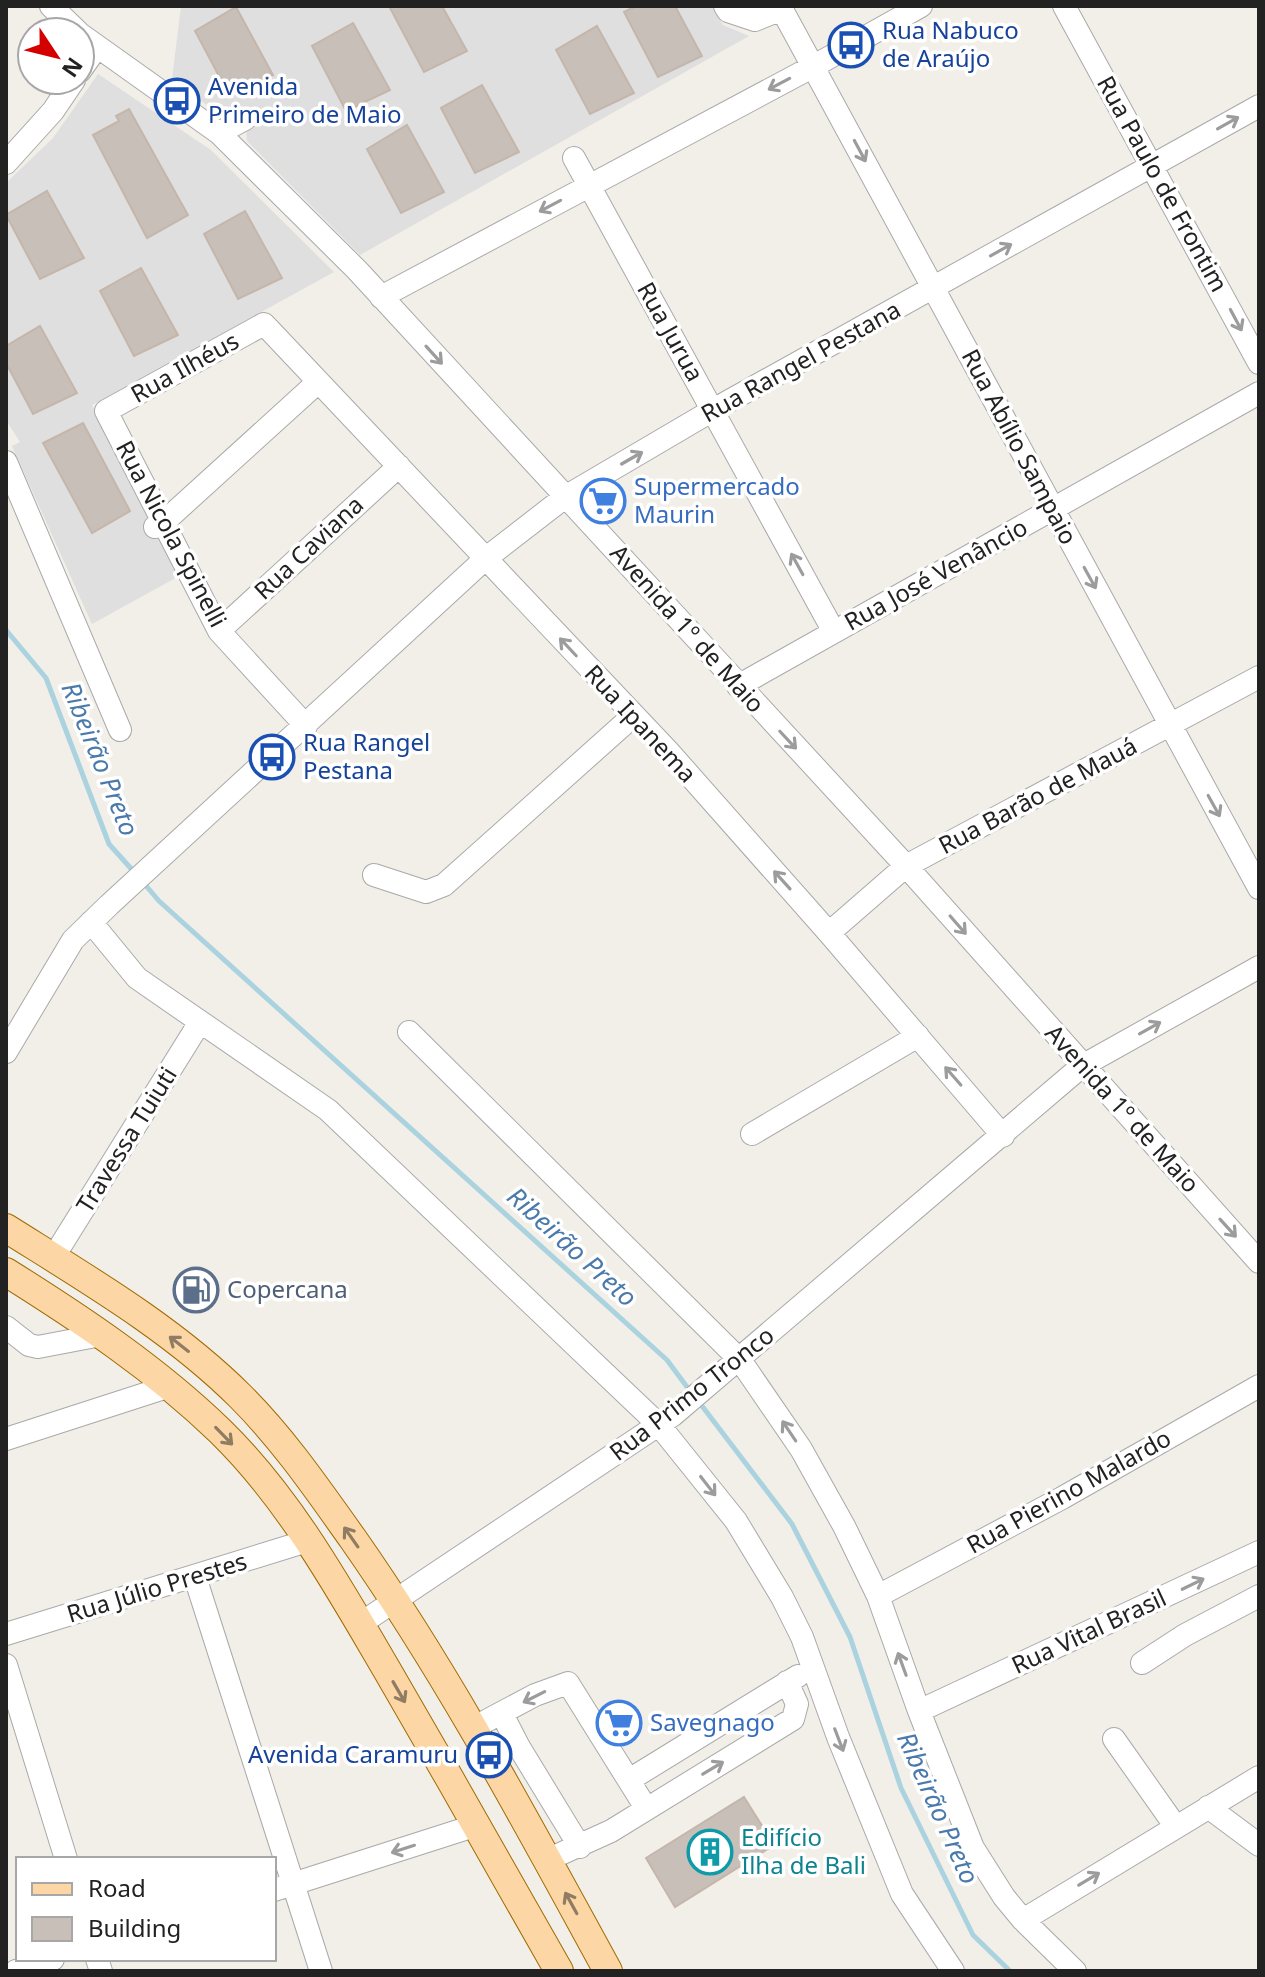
<svg xmlns="http://www.w3.org/2000/svg" width="1265" height="1977" viewBox="0 0 1265 1977" font-family="'Noto Sans',sans-serif">
	<style>
		.residential { fill: #e0dfdf }
		.lines { fill: none; stroke-linecap: round; stroke-linejoin: round }
		.stream { stroke: #aad3df; stroke-width: 5 }
		.building { fill: #c7bfb8; stroke: #c4b6ab; stroke-width: 2 }
		.minor-casing { stroke: #a9a9a9; stroke-width: 24 }
		.major-casing { stroke: #a06b00; stroke-width: 30 }
		.minor { stroke: #fff; stroke-width: 22 }
		.major { stroke: #fcd6a4; stroke-width: 28 }
		.oneway { stroke: #9c9c9c }
		.oneway2 { stroke: #8f7c63 }
		.labels { text-anchor: middle; stroke-width: 7; stroke-linejoin: round; paint-order: stroke }
		.transit-label { font-size: 24px; fill: #164399; stroke: #fff; text-anchor: start }
		.street-label { font-size: 24px; fill: #222; stroke: #fff }
		.shop-label { font-size: 24px; fill: #366cbe; stroke: #fff; text-anchor: start }
		.service-label { font-size: 24px; fill: #4e5e75; stroke: #fff; text-anchor: start }
		.culture-label { font-size: 24px; fill: #0d838f; stroke: #fff; text-anchor: start }
		.water-label { font-size: 26px; font-style: italic; fill: #4a7aab; stroke: #fff }
	</style>
	<rect width="100%" height="100%" fill="#f2efe9"/>
	<!-- residential -->
	<path class="residential" d="M 181,6 L 712,6 L 723,25 L 749,36 L 360,255 L 247,141 L 245,119 L 215,111 L 172,79 Z
		M 98,74 L 211,150 L 334,272 L 92,405 L 181,575 L 92,624 L 12,446 L 20,442 L 6,420 L 6,183 L 53,138 Z"/>
	<g class="lines">
		<!-- stream -->
		<path class="stream" d="M 6,630 L 46,678 L 109,844 L 135,873
			M 142,881 L 159,901 L 667,1360 L 690,1391
			M 699,1402 L 792,1524 L 850,1637 L 901,1788 L 973,1935 L 1010,1971"/>
	</g>
	<!-- building -->
	<path class="building" d="M 389,6 L 442,6 L 467,51 L 424,72 Z
		M 636,6 L 675,6 L 702,56 L 658,77 L 624,12 Z
		M 236,7 L 273,75 L 229,95 L 195,31 Z
		M 353,23 L 390,90 L 346,111 L 312,46 Z
		M 597,26 L 634,93 L 590,114 L 556,50 Z
		M 482,85 L 519,152 L 475,173 L 441,108 Z
		M 129,109 L 188,215 L 147,238 L 93,135 L 119,121 L 116,116 Z
		M 407,125 L 444,192 L 401,213 L 367,149 Z
		M 47,191 L 84,258 L 40,279 L 6,215 Z
		M 245,211 L 282,278 L 238,299 L 204,234 Z
		M 141,268 L 178,335 L 134,356 L 100,291 Z
		M 40,326 L 77,393 L 33,414 L 6,363 L 6,346 Z
		M 83,423 L 130,511 L 92,533 L 43,443 Z
		M 744,1797 L 774,1845 L 675,1907 L 646,1858 Z"/>
	<g class="lines">
		<!-- minor casing -->
		<g class="minor-casing">
			<path id="minor" d="M 51,6 L 78,32
				M 725,6 L 728,11 L 755,20 L 782,9
				M 780,6 L 1259,888
				M 1064,6 L 1259,363
				M 80,34 L 219,133 L 357,270 L 906,866 L 1259,1262
				M 80,71 L 97,47
				M 219,133 L 245,119
				M 574,158 L 834,632
				M 6,163 L 53,111 L 74,80
				M 381,297 L 814,66 L 921,6
				M 6,462 L 120,730
				M 155,527 L 165,521 L 318,382
				M 219,631 L 399,466
				M 738,686 L 1259,393
				M 306,726 L 219,631 L 106,411 L 264,324 L 668,751 L 829,933 L 1003,1136
				M 374,875 L 426,892 L 444,885 L 633,716
				M 91,922 L 137,978 L 328,1110 L 659,1425 L 736,1521 L 782,1597 L 802,1637 L 838,1737 L 902,1894 L 953,1971
				M 829,933 L 906,866 L 1259,677
				M 409,1032 L 740,1360 L 801,1449 L 844,1526 L 878,1596 L 919,1711 L 973,1848 L 1004,1897 L 1023,1920 L 1075,1971
				M 6,1052 L 73,940 L 109,905 L 485,559 L 565,497 L 713,410 L 1259,106
				M 752,1134 L 918,1036
				M 53,1258 L 200,1022
				M 6,1327 L 29,1345 L 38,1347 L 101,1335
				M 6,1439 L 170,1386
				M 195,1577 L 321,1971
				M 878,1596 L 1062,1498 L 1259,1386
				M 360,1624 L 673,1415 L 1082,1066 L 1259,967
				M 6,1634 L 307,1541
				M 1142,1663 L 1185,1635 L 1259,1596
				M 6,1665 L 66,1859
				M 919,1711 L 1259,1552
				M 502,1714 L 519,1747 L 580,1847
				M 473,1728 L 535,1695 L 568,1683 L 646,1808
				M 1114,1739 L 1176,1827
				M 629,1780 L 798,1676
				M 1208,1807 L 1259,1845
				M 547,1860 L 611,1831 L 793,1719 L 797,1704 L 787,1682
				M 274,1890 L 477,1825
				M 1023,1920 L 1259,1777
				M 97,1959 L 101,1971
				M 16,1971 L 53,1959"/>
		</g>
		<!-- major casing -->
		<g class="major-casing">
			<path id="major" d="M 6,1228 C 87,1279 173,1329 241,1397 C 284,1440 318,1490 353,1539 C 449,1676 528,1825 608,1971
				M 6,1272 C 81,1319 156,1369 220,1431 C 289,1498 339,1588 387,1670 C 445,1770 502,1870 559,1971"/>
		</g>
		<!-- minor -->
		<use href="#minor" class="minor"/>
		<!-- major -->
		<use href="#major" class="major"/>
	</g>
	<!-- one-way arrows -->
	<defs><path id="oneway-shaft" d="M-6 0H5M1.5-3L5.5 0L1.5 3" fill="none" stroke-width="1.6" stroke-linecap="round" stroke-linejoin="round" transform="scale(2)"/></defs>
	<g class="oneway">
		<use href="#oneway-shaft" transform="translate(779 84) rotate(152)"/>
		<use href="#oneway-shaft" transform="translate(1228 123) rotate(-29)"/>
		<use href="#oneway-shaft" transform="translate(860 151) rotate(62)"/>
		<use href="#oneway-shaft" transform="translate(550 206) rotate(152)"/>
		<use href="#oneway-shaft" transform="translate(1001 250) rotate(-29)"/>
		<use href="#oneway-shaft" transform="translate(1236 320) rotate(62)"/>
		<use href="#oneway-shaft" transform="translate(434 355) rotate(48)"/>
		<use href="#oneway-shaft" transform="translate(632 458) rotate(-30)"/>
		<use href="#oneway-shaft" transform="translate(797 564) rotate(-119)"/>
		<use href="#oneway-shaft" transform="translate(1090 578) rotate(61)"/>
		<use href="#oneway-shaft" transform="translate(568 647) rotate(-133)"/>
		<use href="#oneway-shaft" transform="translate(788 740) rotate(47)"/>
		<use href="#oneway-shaft" transform="translate(1214 806) rotate(61)"/>
		<use href="#oneway-shaft" transform="translate(782 880) rotate(-132)"/>
		<use href="#oneway-shaft" transform="translate(958 925) rotate(49)"/>
		<use href="#oneway-shaft" transform="translate(1150 1028) rotate(-29)"/>
		<use href="#oneway-shaft" transform="translate(953 1076) rotate(-131)"/>
		<use href="#oneway-shaft" transform="translate(1228 1228) rotate(48)"/>
		<use href="#oneway-shaft" transform="translate(789 1431) rotate(-124)"/>
		<use href="#oneway-shaft" transform="translate(708 1486) rotate(52)"/>
		<use href="#oneway-shaft" transform="translate(1193 1584) rotate(-26)"/>
		<use href="#oneway-shaft" transform="translate(902 1664) rotate(-110)"/>
		<use href="#oneway-shaft" transform="translate(534 1697) rotate(153)"/>
		<use href="#oneway-shaft" transform="translate(839 1740) rotate(69)"/>
		<use href="#oneway-shaft" transform="translate(713 1768) rotate(-31)"/>
		<use href="#oneway-shaft" transform="translate(403 1849) rotate(162)"/>
		<use href="#oneway-shaft" transform="translate(1089 1879) rotate(-31)"/>
	</g>
	<g class="oneway2">
		<use href="#oneway-shaft" transform="translate(179 1344) rotate(-142)"/>
		<use href="#oneway-shaft" transform="translate(224 1436) rotate(46)"/>
		<use href="#oneway-shaft" transform="translate(351 1537) rotate(-125)"/>
		<use href="#oneway-shaft" transform="translate(399 1692) rotate(60)"/>
		<use href="#oneway-shaft" transform="translate(571 1903) rotate(-119)"/>
	</g>
	<!-- icons -->
	<defs>
		<g id="bus-ring" transform="scale(2.3)"><circle r="9.5" fill="#fff" stroke="#1a4fb4" stroke-width="1.5"/><path d="M-5-6H5V4H4V6H2V4H-2V6H-4V4H-5ZM-3.5-4V0h7V-4ZM-3.5 1.2v1.5H-2V1.2ZM2 1.2v1.5H3.5V1.2Z" fill="#1a4fb4"/></g>
		<g id="supermarket-ring" transform="scale(2.3)"><circle r="9.5" fill="#fff" stroke="#3f7fe0" stroke-width="1.5"/><path d="M-6-5.5h2.5l.6 2H6L4.5 2H-2.5L-4.4-4H-6ZM-1.5 3.2a1.3 1.3 0 1 0 .1 0ZM3 3.2a1.3 1.3 0 1 0 .1 0Z" fill="#3f7fe0"/></g>
		<g id="fuel-ring" transform="scale(2.3)"><circle r="9.5" fill="#fff" stroke="#5c6f8a" stroke-width="1.5"/><path d="M-5.5-6h7V0h2V4h1.3V-2.5L3-4.5l.8-.8L6-3V5H2.5V1h-1V6h-7ZM-4.2-4.7v3.2H.2V-4.7Z" fill="#5c6f8a"/></g>
		<g id="building-ring" transform="scale(2.3)"><circle r="9.5" fill="#fff" stroke="#0f9aa8" stroke-width="1.5"/><path d="M-4-6H4V6H1V3H-1V6H-4ZM-2.5-4.3h1.7v1.8h-1.7ZM.8-4.3h1.7v1.8H.8ZM-2.5-1h1.7V.8h-1.7ZM.8-1h1.7V.8H.8Z" fill="#0f9aa8"/></g>
	</defs>
	<g fill-rule="evenodd">
		<use href="#bus-ring" x="851" y="45"/>
		<use href="#bus-ring" x="177" y="101"/>
		<use href="#supermarket-ring" x="603" y="501"/>
		<use href="#bus-ring" x="272" y="757"/>
		<use href="#fuel-ring" x="196" y="1290"/>
		<use href="#supermarket-ring" x="619" y="1723"/>
		<use href="#bus-ring" x="489" y="1755"/>
		<use href="#building-ring" x="710" y="1852"/>
	</g>
	<g class="labels">
		<!-- transit labels -->
		<g class="transit-label">
			<text x="882" y="39">Rua Nabuco<tspan x="882" dy="28">de Araújo</tspan></text>
			<text x="208" y="95">Avenida<tspan x="208" dy="28">Primeiro de Maio</tspan></text>
			<text x="303" y="751">Rua Rangel<tspan x="303" dy="28">Pestana</tspan></text>
			<text x="458" y="1763" text-anchor="end">Avenida Caramuru</text>
		</g>
		<!-- street labels -->
		<g class="street-label">
			<text transform="translate(1162 184) rotate(61)" y="8">Rua Paulo de Frontim</text>
			<text transform="translate(670 332) rotate(61)" y="8">Rua Jurua</text>
			<text transform="translate(801 362) rotate(-29)" y="8">Rua Rangel Pestana</text>
			<text transform="translate(185 368) rotate(-29)" y="8">Rua Ilhéus</text>
			<text transform="translate(1019 447) rotate(62)" y="8">Rua Abílio Sampaio</text>
			<text transform="translate(171 534) rotate(62)" y="8">Rua Nicola Spinelli</text>
			<text transform="translate(309 548) rotate(-43)" y="8">Rua Caviana</text>
			<text transform="translate(936 575) rotate(-29)" y="8">Rua José Venâncio</text>
			<text transform="translate(687 629) rotate(48)" y="8">Avenida 1º de Maio</text>
			<text transform="translate(640 724) rotate(47)" y="8">Rua Ipanema</text>
			<text transform="translate(1038 796) rotate(-28)" y="8">Rua Barão de Mauá</text>
			<text transform="translate(1122 1109) rotate(48)" y="8">Avenida 1º de Maio</text>
			<text transform="translate(127 1140) rotate(-58)" y="8">Travessa Tuiuti</text>
			<text transform="translate(692 1394) rotate(-38)" y="8">Rua Primo Tronco</text>
			<text transform="translate(1069 1492) rotate(-29)" y="8">Rua Pierino Malardo</text>
			<text transform="translate(157 1588) rotate(-17)" y="8">Rua Júlio Prestes</text>
			<text transform="translate(1089 1632) rotate(-25)" y="8">Rua Vital Brasil</text>
		</g>
		<!-- shop labels -->
		<g class="shop-label">
			<text x="634" y="495">Supermercado<tspan x="634" dy="28">Maurin</tspan></text>
			<text x="650" y="1731">Savegnago</text>
		</g>
		<!-- service labels -->
		<g class="service-label">
			<text x="227" y="1298">Copercana</text>
		</g>
		<!-- culture labels -->
		<g class="culture-label">
			<text x="741" y="1846">Edifício<tspan x="741" dy="28">Ilha de Bali</tspan></text>
		</g>
		<!-- water labels -->
		<g class="water-label">
			<text transform="translate(100 759) rotate(68)" y="9">Ribeirão Preto</text>
			<text transform="translate(572 1247) rotate(42)" y="9">Ribeirão Preto</text>
			<text transform="translate(938 1808) rotate(66)" y="9">Ribeirão Preto</text>
		</g>
	</g>
	<!-- border -->
	<rect width="1265" height="1977" fill="none" stroke="#222222" stroke-width="16"/>
	<!-- legend -->
	<rect x="16" y="1857" width="260" height="104" fill="#ffffff" stroke="#a7a7a7" stroke-width="2"/>
	<rect x="32" y="1883" width="40" height="12" fill="#fcd6a4" stroke="#a7a7a7" stroke-width="2"/>
	<text x="88" y="1897" font-size="24" fill="#222222">Road</text>
	<rect x="32" y="1917" width="40" height="24" fill="#c7bfb8" stroke="#a7a7a7" stroke-width="2"/>
	<text x="88" y="1937" font-size="24" fill="#222222">Building</text>
	<!-- north arrow -->
	<g transform="translate(56 56) rotate(125)"><circle r="38" fill="#ffffff" stroke="#a7a7a7" stroke-width="2"/>
	<path d="M0-6L14 30L0 20L-14 30Z" fill="#d40000"/>
	<text y="-12" font-size="22" font-weight="bold" text-anchor="middle" fill="#222222">N</text>
	</g>
</svg>
